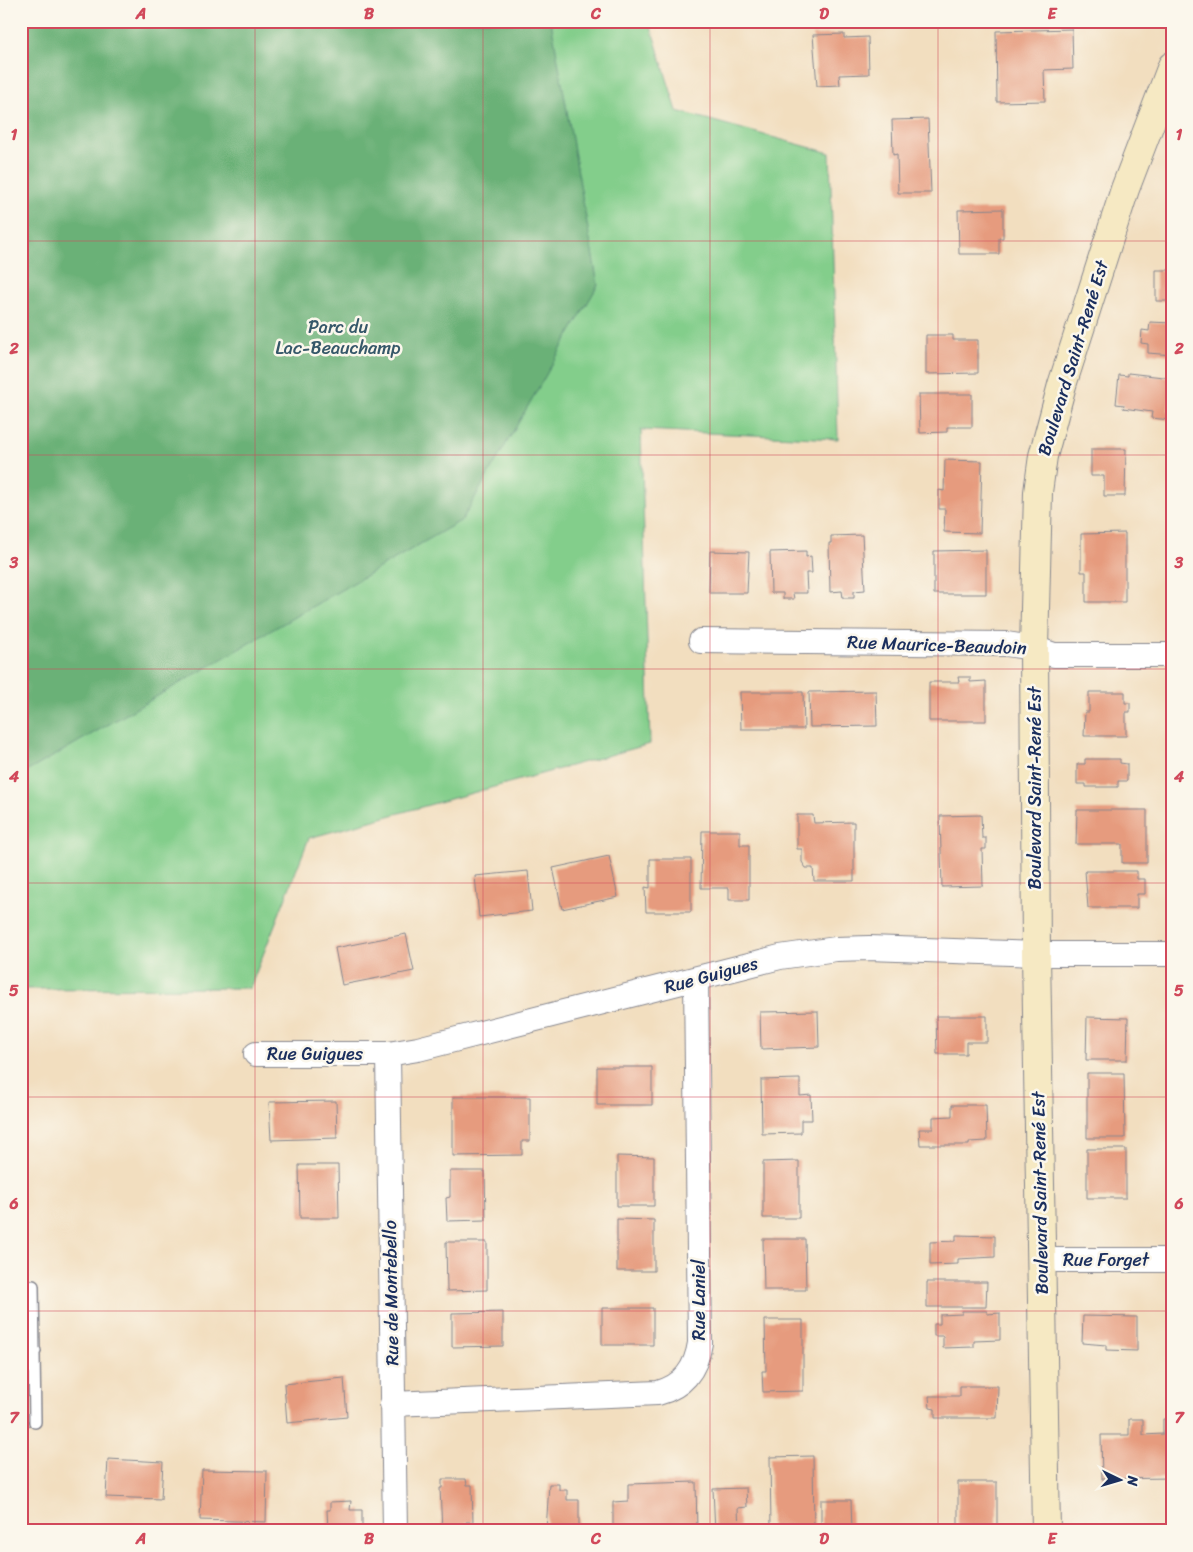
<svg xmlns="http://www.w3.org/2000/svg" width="1193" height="1552" viewBox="0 0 1193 1552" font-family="Sriracha,sans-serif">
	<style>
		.green { fill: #83ce8b; stroke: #4f7e74 }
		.forest { fill: #6ab177; stroke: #42706a }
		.building { fill: #e69b7e }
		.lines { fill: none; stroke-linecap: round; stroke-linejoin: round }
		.lane-casing { stroke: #86868e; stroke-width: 14 }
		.street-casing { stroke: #86868e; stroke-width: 26 }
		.secondary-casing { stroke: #86868e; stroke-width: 30 }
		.lane { stroke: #fff; stroke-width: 11 }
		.street { stroke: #fff; stroke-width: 24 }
		.secondary { stroke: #f6e9c3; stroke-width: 28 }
		.grid { fill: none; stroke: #d1495b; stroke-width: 1; stroke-opacity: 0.55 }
		.labels { text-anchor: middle; stroke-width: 5; stroke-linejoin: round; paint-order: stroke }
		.park-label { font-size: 18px; fill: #355769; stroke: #fbf7ec }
		.street-label { font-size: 18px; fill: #1b2f5e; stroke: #fbf7ec }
		.neatline { fill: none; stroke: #d1495b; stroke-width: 2 }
		.grid-label { font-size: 16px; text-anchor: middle; font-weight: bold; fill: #d1495b }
	</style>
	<rect width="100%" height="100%" fill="#fbf7ec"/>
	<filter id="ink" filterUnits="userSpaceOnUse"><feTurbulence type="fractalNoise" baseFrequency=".02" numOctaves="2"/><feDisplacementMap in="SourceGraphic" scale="10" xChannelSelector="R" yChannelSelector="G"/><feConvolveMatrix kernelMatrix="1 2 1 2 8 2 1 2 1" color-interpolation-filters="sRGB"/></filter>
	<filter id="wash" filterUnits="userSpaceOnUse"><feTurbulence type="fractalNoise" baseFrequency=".0096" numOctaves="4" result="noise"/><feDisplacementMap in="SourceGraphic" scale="20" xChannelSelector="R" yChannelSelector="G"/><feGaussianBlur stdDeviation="1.12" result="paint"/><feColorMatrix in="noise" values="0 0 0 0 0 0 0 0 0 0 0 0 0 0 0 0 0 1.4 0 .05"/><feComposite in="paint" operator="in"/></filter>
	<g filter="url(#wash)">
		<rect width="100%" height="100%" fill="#f2debf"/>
		<!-- green -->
		<path class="green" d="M 21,21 L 649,21 L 677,111 L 830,153 L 838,439 L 641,430 L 650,744 L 309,838 L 250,988 L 21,989 Z"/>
		<!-- forest -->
		<path class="forest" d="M 21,21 L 551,21 L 598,285 L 462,520 L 21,775 Z"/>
		<g id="blocks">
			<!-- building -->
			<path class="building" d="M 1072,29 L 1073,69 L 1044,70 L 1045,101 L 997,102 L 996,31 Z
				M 844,34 L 844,38 L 868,37 L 869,74 L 839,75 L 840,85 L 817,86 L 813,35 Z
				M 928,119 L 931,193 L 898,193 L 897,154 L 893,155 L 892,120 Z
				M 1003,209 L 1003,238 L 999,238 L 999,254 L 959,254 L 958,210 Z
				M 1156,270 L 1172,270 L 1172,301 L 1156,301 Z
				M 1150,322 L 1172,323 L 1172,355 L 1148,353 L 1148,344 L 1141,343 L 1142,330 L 1149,331 Z
				M 926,335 L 953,335 L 953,340 L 978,340 L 978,373 L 926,374 Z
				M 1128,373 L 1172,378 L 1168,412 L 1171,412 L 1170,420 L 1151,418 L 1152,412 L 1123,408 L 1124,405 L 1116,404 L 1119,375 L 1128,376 Z
				M 919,394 L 972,394 L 972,427 L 947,427 L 947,432 L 920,433 Z
				M 1091,449 L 1126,449 L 1125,496 L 1104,496 L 1104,476 L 1091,476 Z
				M 945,460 L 982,461 L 980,533 L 944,532 L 945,509 L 939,509 L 939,490 L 944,491 Z
				M 1125,533 L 1125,602 L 1086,602 L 1086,572 L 1081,572 L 1081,534 Z
				M 862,535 L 865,590 L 854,591 L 854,598 L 843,598 L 842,591 L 830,592 L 829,543 L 831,543 L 831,536 Z
				M 986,550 L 986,594 L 934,594 L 934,551 Z
				M 710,551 L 749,552 L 747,593 L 709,593 Z
				M 806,551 L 806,557 L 811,556 L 812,573 L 806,573 L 807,593 L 793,593 L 794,599 L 783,599 L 783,593 L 771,593 L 770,552 Z
				M 958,677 L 970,677 L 970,682 L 986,681 L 986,721 L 929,721 L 929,682 L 959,682 Z
				M 876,691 L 877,726 L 810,727 L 809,692 Z
				M 740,692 L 803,692 L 804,729 L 741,729 Z
				M 1089,692 L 1125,692 L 1125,703 L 1130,703 L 1130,712 L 1126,712 L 1126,736 L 1084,736 L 1085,712 L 1089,712 Z
				M 1085,759 L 1120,759 L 1120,763 L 1127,764 L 1127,781 L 1118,781 L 1118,787 L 1086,787 L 1086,784 L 1077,784 L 1077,764 L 1085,764 Z
				M 1077,810 L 1147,810 L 1147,863 L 1122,863 L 1122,844 L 1076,844 Z
				M 797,815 L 813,815 L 814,823 L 854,822 L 854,881 L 814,881 L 813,868 L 806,868 L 802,862 L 802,849 L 797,849 Z
				M 981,815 L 982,838 L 986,838 L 986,849 L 982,849 L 983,886 L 942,887 L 940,816 Z
				M 702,831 L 740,831 L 740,845 L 749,845 L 749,900 L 729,900 L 729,888 L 701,888 Z
				M 609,856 L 618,897 L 562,909 L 553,868 Z
				M 650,859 L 691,859 L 691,912 L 646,912 L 645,887 L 650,888 Z
				M 528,871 L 532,911 L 479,917 L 475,876 Z
				M 1085,871 L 1137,871 L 1137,879 L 1145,879 L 1145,894 L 1137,894 L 1137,908 L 1088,908 Z
				M 406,934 L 414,971 L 342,985 L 335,948 Z
				M 818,1011 L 819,1047 L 761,1049 L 760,1012 Z
				M 936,1016 L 987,1016 L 987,1042 L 966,1042 L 966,1054 L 937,1054 Z
				M 1087,1017 L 1128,1018 L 1127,1060 L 1086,1060 Z
				M 597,1067 L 652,1067 L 652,1105 L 597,1105 Z
				M 1087,1073 L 1124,1073 L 1125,1138 L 1087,1138 Z
				M 800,1079 L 800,1096 L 811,1095 L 812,1120 L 801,1120 L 801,1133 L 762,1134 L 761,1080 Z
				M 453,1097 L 530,1097 L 530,1141 L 522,1141 L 522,1155 L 453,1156 Z
				M 336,1101 L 337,1138 L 271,1140 L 269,1102 Z
				M 952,1105 L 986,1105 L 987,1141 L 969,1142 L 969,1145 L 920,1145 L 919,1129 L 933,1129 L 933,1117 L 952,1116 Z
				M 1087,1149 L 1126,1149 L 1126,1198 L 1087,1198 Z
				M 617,1156 L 654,1157 L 654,1206 L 617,1206 Z
				M 799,1161 L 799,1218 L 763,1218 L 763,1162 Z
				M 299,1165 L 338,1165 L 339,1218 L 300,1218 Z
				M 450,1171 L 485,1171 L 486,1220 L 447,1221 L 446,1198 L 450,1197 Z
				M 617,1219 L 654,1220 L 654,1271 L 617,1271 Z
				M 956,1235 L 995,1236 L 995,1257 L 958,1259 L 958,1264 L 930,1265 L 930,1242 L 956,1241 Z
				M 763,1239 L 805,1239 L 806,1290 L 764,1290 Z
				M 446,1242 L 487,1242 L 487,1290 L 447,1291 Z
				M 927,1282 L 987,1282 L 986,1307 L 927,1307 Z
				M 602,1308 L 653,1308 L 653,1345 L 602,1345 Z
				M 962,1311 L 987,1311 L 987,1314 L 1000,1313 L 1000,1340 L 974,1341 L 974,1347 L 943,1348 L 943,1336 L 934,1336 L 934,1324 L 940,1324 L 940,1315 L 962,1314 Z
				M 503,1312 L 503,1346 L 452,1347 L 452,1313 Z
				M 1083,1316 L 1137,1317 L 1137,1351 L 1106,1350 L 1106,1345 L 1082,1343 Z
				M 765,1320 L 803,1320 L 803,1391 L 763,1392 L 762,1371 L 766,1371 Z
				M 344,1378 L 347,1417 L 287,1423 L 284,1384 Z
				M 960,1386 L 998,1386 L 997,1418 L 935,1418 L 935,1409 L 930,1408 L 929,1396 L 960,1396 Z
				M 1129,1419 L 1143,1419 L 1143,1435 L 1163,1434 L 1163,1419 L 1172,1419 L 1172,1478 L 1102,1479 L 1101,1435 L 1129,1435 Z
				M 813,1456 L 814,1529 L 771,1529 L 770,1457 Z
				M 108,1459 L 163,1462 L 161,1499 L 106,1497 Z
				M 202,1470 L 267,1471 L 266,1522 L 200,1520 Z
				M 442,1479 L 466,1479 L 467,1485 L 472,1485 L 473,1522 L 466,1522 L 467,1531 L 442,1531 L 440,1488 L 442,1488 Z
				M 696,1482 L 697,1531 L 613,1531 L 613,1502 L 628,1501 L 628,1484 Z
				M 958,1482 L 997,1482 L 997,1531 L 958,1531 Z
				M 549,1484 L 559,1484 L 559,1490 L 567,1490 L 567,1500 L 579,1500 L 579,1531 L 546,1531 Z
				M 746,1488 L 747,1507 L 738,1508 L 739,1531 L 715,1531 L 713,1489 Z
				M 821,1500 L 851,1500 L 852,1531 L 821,1531 Z
				M 351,1501 L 350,1510 L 362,1510 L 362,1531 L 328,1531 L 327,1510 L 330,1510 L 330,1502 Z"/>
		</g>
	</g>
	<g filter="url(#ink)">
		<use href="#blocks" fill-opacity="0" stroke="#86868e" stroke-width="1"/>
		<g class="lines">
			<!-- lane casing -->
			<g class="lane-casing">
				<path id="lane" d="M 33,1286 L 35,1422
					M 21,1351 L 35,1351"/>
			</g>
			<!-- street casing -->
			<g class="street-casing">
				<path id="street" d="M 701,641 L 1006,644 L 1034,648 L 1054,655 L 1172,655
					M 256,1054 L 388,1054 L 418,1049 L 780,957 L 836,949 L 869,948 L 1036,954 L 1172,954
					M 388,1054 L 395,1531
					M 1040,1260 L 1172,1260
					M 392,1404 L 658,1393 C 684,1386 696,1369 700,1343 L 696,979"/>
			</g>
			<!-- secondary casing -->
			<g class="secondary-casing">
				<path id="secondary" d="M 1046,1531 L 1036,954 L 1034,648 L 1038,492 L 1043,456 L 1062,385 L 1125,189 L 1172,66"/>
			</g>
			<!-- lane -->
			<use href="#lane" class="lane"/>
			<!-- street -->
			<use href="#street" class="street"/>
			<!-- secondary -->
			<use href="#secondary" class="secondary"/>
		</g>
	</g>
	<!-- grid -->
	<path class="grid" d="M 255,21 L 255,1531M 483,21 L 483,1531M 710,21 L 710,1531M 938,21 L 938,1531M 21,241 L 1172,241M 21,455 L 1172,455M 21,669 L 1172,669M 21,883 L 1172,883M 21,1097 L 1172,1097M 21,1311 L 1172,1311"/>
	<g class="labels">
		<!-- park labels -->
		<g class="park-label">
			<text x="338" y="333">Parc du<tspan x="338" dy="21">Lac-Beauchamp</tspan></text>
		</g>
		<!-- street labels -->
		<g class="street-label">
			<text transform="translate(1073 358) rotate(-73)" y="6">Boulevard Saint-René Est</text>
			<text transform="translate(937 645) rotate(2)" y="6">Rue Maurice-Beaudoin</text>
			<text transform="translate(1035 788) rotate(-90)" y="6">Boulevard Saint-René Est</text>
			<text transform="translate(711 975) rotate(-15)" y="6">Rue Guigues</text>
			<text x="315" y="1060">Rue Guigues</text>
			<text transform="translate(1040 1193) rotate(-91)" y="6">Boulevard Saint-René Est</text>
			<text x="1106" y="1266">Rue Forget</text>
			<text transform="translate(391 1293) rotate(-91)" y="6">Rue de Montebello</text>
			<text transform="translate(699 1300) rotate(-90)" y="6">Rue Laniel</text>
		</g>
	</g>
	<!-- margin -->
	<rect width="1193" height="1552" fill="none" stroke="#fbf7ec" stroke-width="55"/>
	<!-- north arrow -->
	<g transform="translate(1120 1480) rotate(95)" stroke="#fbf7ec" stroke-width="4" paint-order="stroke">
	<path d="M0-4L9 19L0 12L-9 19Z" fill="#1b2f5e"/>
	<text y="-8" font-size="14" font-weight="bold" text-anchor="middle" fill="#1b2f5e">N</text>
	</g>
	<rect x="28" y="28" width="1138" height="1496" class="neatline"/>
	<g class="grid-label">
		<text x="141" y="19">A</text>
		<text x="369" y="19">B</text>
		<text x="596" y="19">C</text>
		<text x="824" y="19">D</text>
		<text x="1052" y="19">E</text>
		<text x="14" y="140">1</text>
		<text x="1179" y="140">1</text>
		<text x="14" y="354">2</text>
		<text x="1179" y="354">2</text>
		<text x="14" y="568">3</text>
		<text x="1179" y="568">3</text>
		<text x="14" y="782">4</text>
		<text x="1179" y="782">4</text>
		<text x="14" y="996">5</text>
		<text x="1179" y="996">5</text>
		<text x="14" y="1209">6</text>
		<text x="1179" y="1209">6</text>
		<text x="14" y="1423">7</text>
		<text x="1179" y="1423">7</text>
		<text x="141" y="1544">A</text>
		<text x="369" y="1544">B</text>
		<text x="596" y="1544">C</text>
		<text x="824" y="1544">D</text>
		<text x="1052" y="1544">E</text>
	</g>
</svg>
